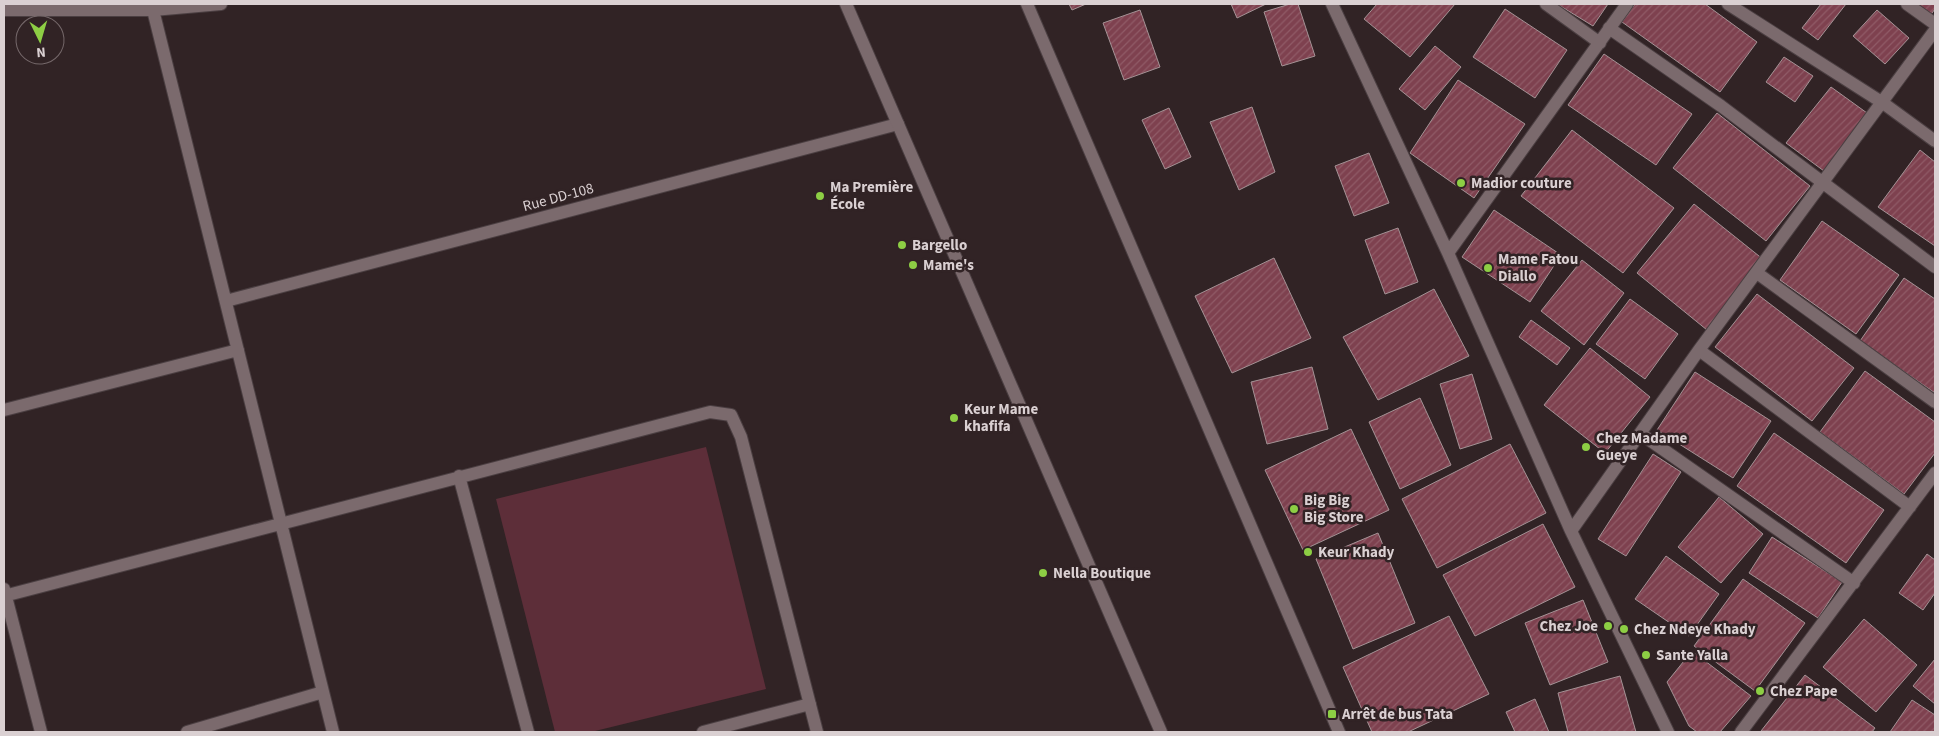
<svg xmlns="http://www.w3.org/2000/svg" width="1939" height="736" viewBox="0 0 1939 736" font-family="'Source Sans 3',sans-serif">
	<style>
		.green { fill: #5d2e39 }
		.building { fill: url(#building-hatch); stroke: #a49295 }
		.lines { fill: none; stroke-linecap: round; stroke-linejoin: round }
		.minor-casing { stroke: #4b3f42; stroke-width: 14 }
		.tertiary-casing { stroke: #4b3f42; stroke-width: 14 }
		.minor { stroke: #7b6a6d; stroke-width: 12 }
		.tertiary { stroke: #7b6a6d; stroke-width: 12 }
		.poi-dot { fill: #8dce44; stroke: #312325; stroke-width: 2 }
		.labels { text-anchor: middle; stroke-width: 5; stroke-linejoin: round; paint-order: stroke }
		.poi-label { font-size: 15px; font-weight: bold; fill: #dad0d2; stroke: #312325; text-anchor: start }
		.street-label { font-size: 15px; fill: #dad0d2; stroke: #312325 }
	</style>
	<defs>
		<pattern id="building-hatch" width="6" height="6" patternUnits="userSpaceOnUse" patternTransform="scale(1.25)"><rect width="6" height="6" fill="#7e414f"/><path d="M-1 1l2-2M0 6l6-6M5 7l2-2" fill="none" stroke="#905b67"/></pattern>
	</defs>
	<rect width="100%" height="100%" fill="#312325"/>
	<!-- green -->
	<path class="green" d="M 706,447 L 766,689 L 591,732 L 555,732 L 496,499 Z"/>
	<!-- building -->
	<path class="building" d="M 1069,4 L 1086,4 L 1072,10 Z
		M 1231,4 L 1266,4 L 1237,18 Z
		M 1290,4 L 1298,4 L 1315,56 L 1282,66 L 1264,12 Z
		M 1377,4 L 1455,4 L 1410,57 L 1364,19 Z
		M 1557,4 L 1608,4 L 1593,26 Z
		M 1635,4 L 1705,4 L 1757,42 L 1720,92 L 1622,22 Z
		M 1821,4 L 1846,4 L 1818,40 L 1802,28 Z
		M 1913,4 L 1935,4 L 1935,9 L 1929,17 Z
		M 1505,9 L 1567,50 L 1535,98 L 1473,57 Z
		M 1140,10 L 1160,67 L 1124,80 L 1103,23 Z
		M 1877,10 L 1909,38 L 1885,64 L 1853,36 Z
		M 1435,46 L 1461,67 L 1425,110 L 1399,89 Z
		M 1604,54 L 1692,114 L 1656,165 L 1568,105 Z
		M 1784,57 L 1813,76 L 1795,102 L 1766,82 Z
		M 1458,80 L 1525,124 L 1474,198 L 1410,153 Z
		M 1831,87 L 1867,113 L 1824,171 L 1786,143 Z
		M 1252,107 L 1275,172 L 1239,190 L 1210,122 Z
		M 1169,108 L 1191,157 L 1165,169 L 1142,120 Z
		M 1717,113 L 1810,186 L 1766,241 L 1673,168 Z
		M 1572,130 L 1674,208 L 1623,273 L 1521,196 Z
		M 1920,150 L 1935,162 L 1935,246 L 1878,207 Z
		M 1369,153 L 1389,203 L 1354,216 L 1335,166 Z
		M 1694,204 L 1764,260 L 1707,330 L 1637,273 Z
		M 1494,210 L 1561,255 L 1530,302 L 1462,257 Z
		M 1822,221 L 1899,275 L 1856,334 L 1780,280 Z
		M 1398,228 L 1418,282 L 1385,294 L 1365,240 Z
		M 1274,258 L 1311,338 L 1232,373 L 1195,296 Z
		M 1582,260 L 1624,293 L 1584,345 L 1541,311 Z
		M 1904,278 L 1935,299 L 1935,393 L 1860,341 Z
		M 1434,289 L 1469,356 L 1378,400 L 1343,337 Z
		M 1757,294 L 1854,368 L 1812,421 L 1715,347 Z
		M 1630,299 L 1678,334 L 1645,379 L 1596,344 Z
		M 1531,320 L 1570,348 L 1557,365 L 1519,337 Z
		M 1590,348 L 1650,397 L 1605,453 L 1544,405 Z
		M 1312,367 L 1328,429 L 1267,444 L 1251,382 Z
		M 1865,371 L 1935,422 L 1935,453 L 1904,494 L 1820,432 Z
		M 1695,372 L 1771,421 L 1733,478 L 1657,430 Z
		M 1472,374 L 1492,439 L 1460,449 L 1440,384 Z
		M 1420,398 L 1451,465 L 1400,489 L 1369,422 Z
		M 1351,429 L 1389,510 L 1303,550 L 1265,470 Z
		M 1774,433 L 1884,510 L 1846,563 L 1737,486 Z
		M 1510,444 L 1546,513 L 1437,568 L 1402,499 Z
		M 1653,454 L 1681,472 L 1626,556 L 1598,539 Z
		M 1719,497 L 1763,534 L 1721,583 L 1678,547 Z
		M 1543,524 L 1575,587 L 1475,636 L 1443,575 Z
		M 1378,533 L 1415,623 L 1353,649 L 1316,559 Z
		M 1772,537 L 1842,582 L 1818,618 L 1749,573 Z
		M 1927,554 L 1935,560 L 1935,593 L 1923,610 L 1899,593 Z
		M 1666,556 L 1719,594 L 1689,636 L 1635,599 Z
		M 1743,579 L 1805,623 L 1755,691 L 1694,646 Z
		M 1583,600 L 1608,662 L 1550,685 L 1525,623 Z
		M 1449,616 L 1489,694 L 1408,732 L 1372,732 L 1343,667 Z
		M 1864,619 L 1917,665 L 1876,712 L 1823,667 Z
		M 1692,651 L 1751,696 L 1720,732 L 1697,732 L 1689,726 L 1667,682 Z
		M 1935,659 L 1935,704 L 1913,686 Z
		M 1805,675 L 1875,728 L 1872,732 L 1761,731 Z
		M 1620,676 L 1636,732 L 1568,732 L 1558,693 Z
		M 1535,699 L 1549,732 L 1515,732 L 1506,712 Z
		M 1912,700 L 1935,715 L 1935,732 L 1890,732 Z"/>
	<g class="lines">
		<!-- minor casing -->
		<g class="minor-casing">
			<path id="minor" d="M 1332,4 L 1448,253 L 1571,531 L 1668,732
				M 1546,4 L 1600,43
				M 1728,4 L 1883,103 L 1935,141
				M 1907,4 L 1935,24
				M 4,10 L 153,10 L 221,4
				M 153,10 L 333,732
				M 1609,28 L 1721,106 L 1935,267
				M 1448,253 L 1627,4
				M 1757,273 L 1935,402
				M 226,301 L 898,124
				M 1699,350 L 1910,507
				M 4,410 L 238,350
				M 1641,434 L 1854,583
				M 459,476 L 528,732
				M 1571,531 L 1699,350 L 1935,30
				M 4,589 L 41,732
				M 4,596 L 710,412 L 731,415 L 741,437 L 817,732
				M 187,732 L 323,692
				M 703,732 L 810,704
				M 1741,732 L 1935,473"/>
		</g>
		<!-- tertiary casing -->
		<g class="tertiary-casing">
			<path id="tertiary" d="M 846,4 L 1161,732
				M 1027,4 L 1339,732"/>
		</g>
		<!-- minor -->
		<use href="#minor" class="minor"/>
		<!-- tertiary -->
		<use href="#tertiary" class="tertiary"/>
	</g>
	<!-- markers -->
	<g class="poi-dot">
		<circle cx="1461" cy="183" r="5"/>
		<circle cx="820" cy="196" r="5"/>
		<circle cx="902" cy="245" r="5"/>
		<circle cx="913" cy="265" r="5"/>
		<circle cx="1488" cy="268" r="5"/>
		<circle cx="954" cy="418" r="5"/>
		<circle cx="1586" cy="447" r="5"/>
		<circle cx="1294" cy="509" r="5"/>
		<circle cx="1308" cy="552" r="5"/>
		<circle cx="1043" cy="573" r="5"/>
		<circle cx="1608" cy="626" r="5"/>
		<circle cx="1624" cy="629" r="5"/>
		<circle cx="1646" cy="655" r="5"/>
		<circle cx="1760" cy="691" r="5"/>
		<rect x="1327" y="709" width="10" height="10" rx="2.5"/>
	</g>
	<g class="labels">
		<!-- poi labels -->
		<g class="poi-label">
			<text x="1471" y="188">Madior couture</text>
			<text x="830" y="192">Ma Première<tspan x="830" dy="17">École</tspan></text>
			<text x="912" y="250">Bargello</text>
			<text x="1498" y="264">Mame Fatou<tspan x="1498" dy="17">Diallo</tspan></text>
			<text x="923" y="270">Mame's</text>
			<text x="964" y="414">Keur Mame<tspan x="964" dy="17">khafifa</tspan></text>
			<text x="1596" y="443">Chez Madame<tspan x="1596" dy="17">Gueye</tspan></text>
			<text x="1304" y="505">Big Big<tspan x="1304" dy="17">Big Store</tspan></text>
			<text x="1318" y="557">Keur Khady</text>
			<text x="1053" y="578">Nella Boutique</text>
			<text x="1598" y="631" text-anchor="end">Chez Joe</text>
			<text x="1634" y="634">Chez Ndeye Khady</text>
			<text x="1656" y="660">Sante Yalla</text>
			<text x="1770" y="696">Chez Pape</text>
			<text x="1342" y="719">Arrêt de bus Tata</text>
		</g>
		<!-- street labels -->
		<g class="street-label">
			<text transform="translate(558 197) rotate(-15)" y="5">Rue DD-108</text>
		</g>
	</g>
	<!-- border -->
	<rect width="1939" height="736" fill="none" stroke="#dad0d2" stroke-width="10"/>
	<!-- north arrow -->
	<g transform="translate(40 40) rotate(175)"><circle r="24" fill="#312325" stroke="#75686a"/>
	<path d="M0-4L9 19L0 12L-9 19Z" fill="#8dce44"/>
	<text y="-8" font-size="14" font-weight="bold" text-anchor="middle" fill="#dad0d2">N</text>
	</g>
</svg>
